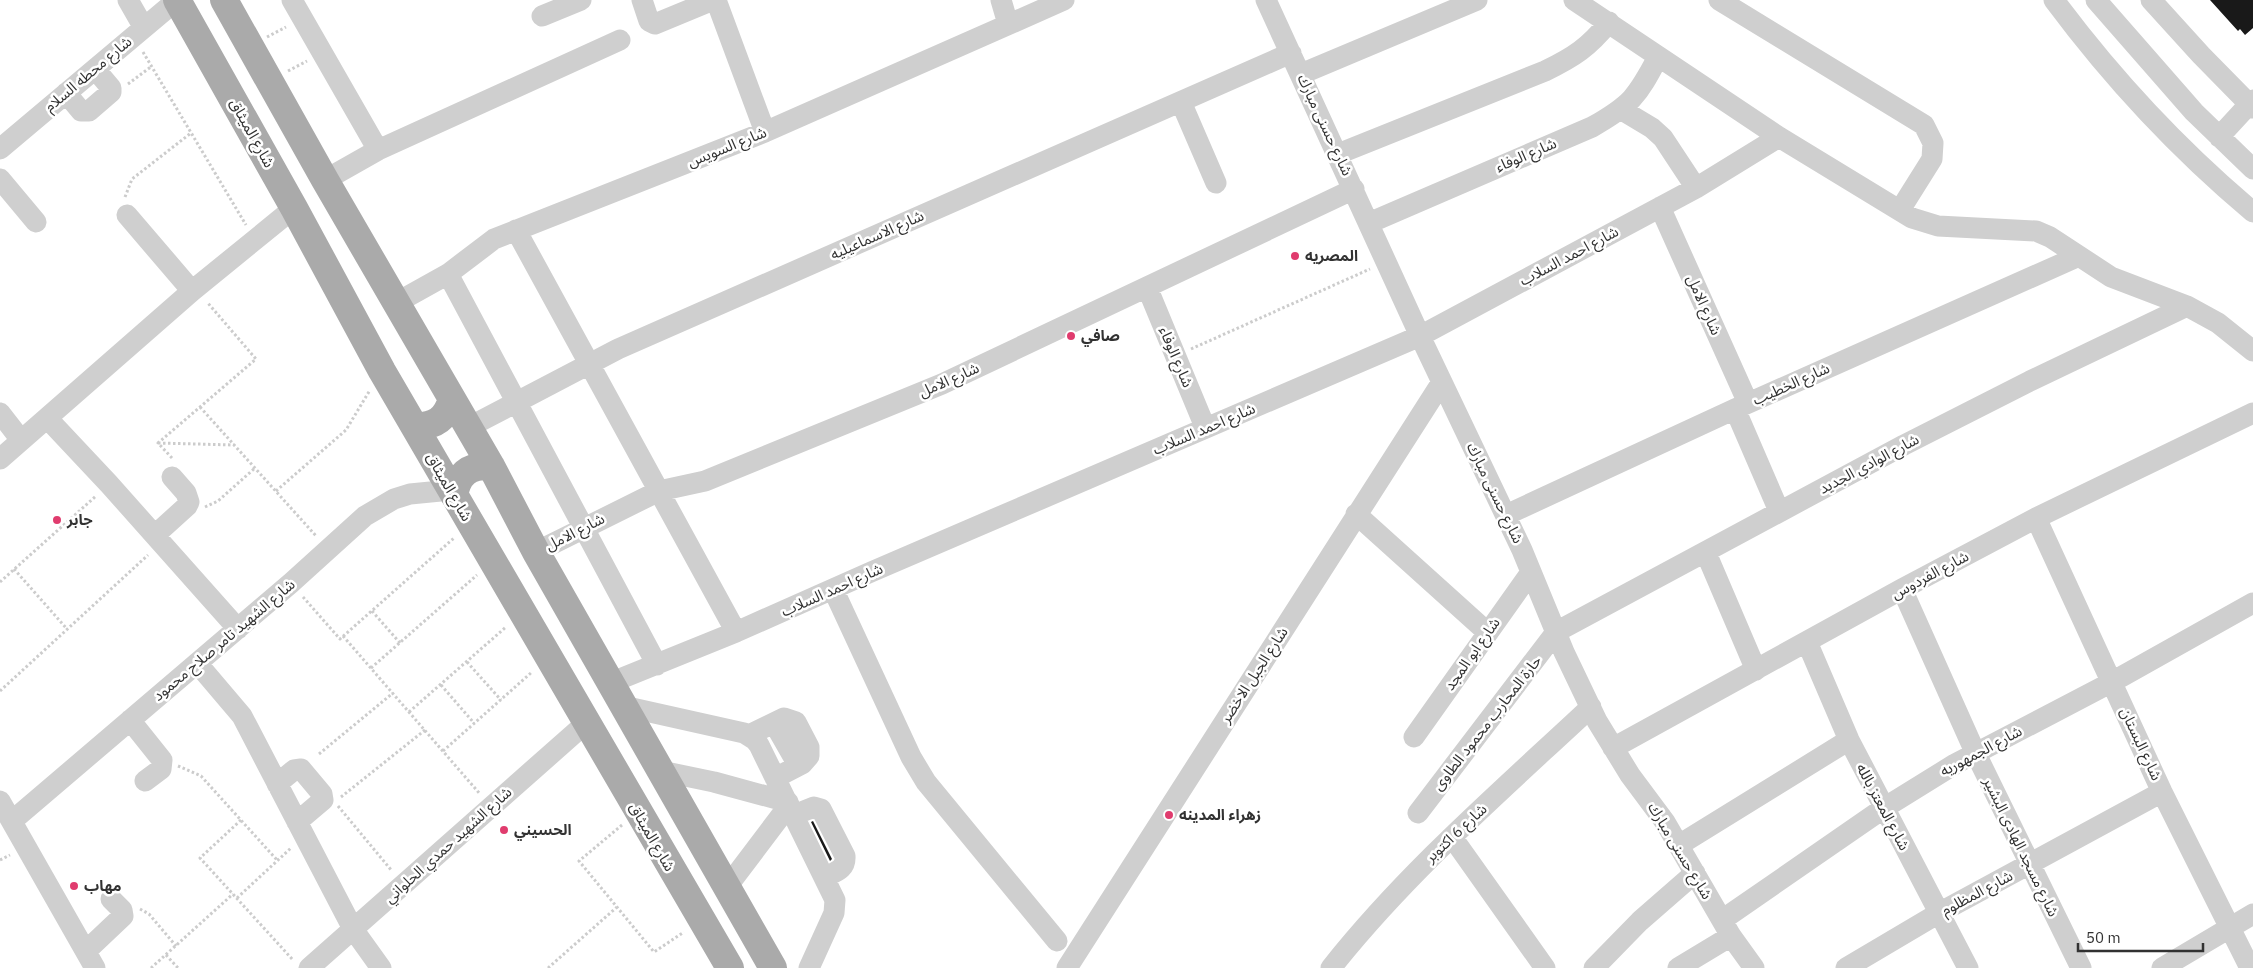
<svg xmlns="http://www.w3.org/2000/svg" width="2253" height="968" viewBox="0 0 2253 968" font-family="'IBM Plex Sans','Noto Sans Arabic',sans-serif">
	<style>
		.building { fill: #191919 }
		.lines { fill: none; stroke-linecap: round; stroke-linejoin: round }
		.path { stroke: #ccc; stroke-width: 3; stroke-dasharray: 2.5 2.5; stroke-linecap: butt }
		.minor { stroke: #cfcfcf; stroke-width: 21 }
		.major { stroke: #aaa; stroke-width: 28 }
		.poi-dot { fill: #e03c6e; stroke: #fff; stroke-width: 2 }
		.labels { text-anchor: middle; stroke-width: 5; stroke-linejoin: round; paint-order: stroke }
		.street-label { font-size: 15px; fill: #323232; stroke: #fff }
		.poi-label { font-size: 15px; font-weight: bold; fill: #323232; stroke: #fff; text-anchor: start }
	</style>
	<rect width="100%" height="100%" fill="#fff"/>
	<!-- building -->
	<path class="building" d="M 2210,0 L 2253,0 L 2253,28 L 2245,35 L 2240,29 L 2238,31 Z
		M 813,821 L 832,859 L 830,861 L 811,822 Z"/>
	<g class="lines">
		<!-- path -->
		<path class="path" d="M 267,37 L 286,27
			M 143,52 L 246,225
			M 288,71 L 307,61
			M 128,84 L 152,66
			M 125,197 L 132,179 L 191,133
			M 1191,349 L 1370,269
			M 200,407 L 317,537
			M 158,443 L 234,445
			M 172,458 L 158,443 L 256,359 L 207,302
			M 276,491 L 346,430 L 370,390
			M 205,507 L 218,501 L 255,468
			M 14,569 L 67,629
			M 0,582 L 96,496
			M 303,597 L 340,639 L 454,538
			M 372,611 L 400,643
			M 343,636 L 480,794
			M 467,662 L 501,700
			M 371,668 L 477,575
			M 441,685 L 474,723
			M 0,691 L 148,555
			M 409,712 L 506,627
			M 443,751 L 532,672
			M 319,754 L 393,693
			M 178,766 L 201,776 L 277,860
			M 341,797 L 425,730
			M 338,806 L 392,871
			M 241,820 L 200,858 L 293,960
			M 622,825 L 579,861 L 654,952 L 684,932
			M 0,860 L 10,855
			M 237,898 L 291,848
			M 140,909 L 149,914 L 176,946
			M 166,955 L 178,968
			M 151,968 L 233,894
			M 548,968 L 617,907"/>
		<!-- minor -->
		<path class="minor" d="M 128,0 L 144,28
			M 292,0 L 378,150
			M 642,0 L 649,21 L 655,24 L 713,0
			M 716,0 L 765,132
			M 1001,0 L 1008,24
			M 1266,0 L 1420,336 L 1522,550 L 1564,652 L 1597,721 L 1630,775 L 1665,822 L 1731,936 L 1754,968
			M 1574,0 L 1779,137 L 1912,218 L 1938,226 L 2036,231 L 2050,237 L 2111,277 L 2187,306 L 2218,323 L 2253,351
			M 1719,0 L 1924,125 L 1933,143 L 1932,159 L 1900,210
			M 2054,0 C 2112,78 2178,149 2253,212
			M 2096,0 L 2194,112 L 2253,169
			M 2151,0 L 2201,55 L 2253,108
			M 542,16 L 581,0
			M 1301,74 L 1477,0
			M 66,93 L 81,111 L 89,111 L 111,92 L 111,88 L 95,69
			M 1181,102 L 1216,183
			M 1622,110 L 1652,128 L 1663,138 L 1696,188
			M 2219,137 L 2253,100
			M 0,149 L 177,0
			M 1338,154 L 1545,71 C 1574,57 1589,47 1609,22
			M 0,179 L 36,222
			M 325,180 L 378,150 L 620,40
			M 1660,207 L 1748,403
			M 127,215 L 192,291
			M 1369,223 L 1592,127 C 1631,105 1637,97 1658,57
			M 516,230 L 736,632
			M 448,274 L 657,665
			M 1147,287 L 1205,427
			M 396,303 L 448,274 L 494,239 L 765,132 L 1064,0
			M 1735,409 L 1779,511
			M 0,413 L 21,440
			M 47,418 L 109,484 L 238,629
			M 469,427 L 618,349 L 1291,53
			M 0,459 L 192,291 L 294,208
			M 1356,514 L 1487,632
			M 1506,515 L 1735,409 L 2077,257
			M 2036,518 L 2162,792 L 2250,968
			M 155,535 L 187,506 L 189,502 L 186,493 L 172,477
			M 536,552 L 659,491 L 705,481 L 942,384 L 1354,189
			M 1706,553 L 1756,670
			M 833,589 L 911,757 L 926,782 L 1057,941
			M 1902,589 L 1975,752 L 2081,968
			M 1807,642 L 1849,740 L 1968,968
			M 197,663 L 242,716 L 353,929 L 381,968
			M 610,683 L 736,632 L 871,572 L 1420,336 L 1696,188 L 1779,137
			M 623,706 L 744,733 L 755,740 L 759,745 L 835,900 L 834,913 L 809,968
			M 130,720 L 162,760 L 161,769 L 145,781
			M 774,723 L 798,765
			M 749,735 L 784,718 L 796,722 L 809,747 L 809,756 L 802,764 L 775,778
			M 1414,737 L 1531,572
			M 1613,748 L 1902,589 L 2036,518 L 2253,413
			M 661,771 L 714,782 L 788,802
			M 277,784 L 294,770 L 301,769 L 322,794 L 323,800 L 297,822
			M 0,801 L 95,968
			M 1418,813 L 1556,632 L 1904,445 L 2030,381 L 2187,306
			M 794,815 L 814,807 L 821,809 L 845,856 C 846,870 835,872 825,877
			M 12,821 L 291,583 L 365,516 L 394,499 L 410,494 L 451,490
			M 1452,837 L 1545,968
			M 1679,845 L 1849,740
			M 727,887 L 789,805
			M 1722,920 L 1884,808 L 1955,764 L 2112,682 L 2253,603
			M 86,951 L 123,916 L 122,910 L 111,899
			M 309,968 L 586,723
			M 1067,968 L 1442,382
			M 1331,968 C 1407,872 1501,791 1591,707
			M 1594,968 L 1640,921 L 1695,873
			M 1678,968 L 1731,936
			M 1846,968 L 1939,913 L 2162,792
			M 2162,968 L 2253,914"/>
		<!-- major -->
		<path class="major" d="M 177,0 L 294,208 L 382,371 L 730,968
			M 224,0 L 325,180 L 491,466 L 536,552 L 773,968
			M 414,426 C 435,427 446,419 452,399
			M 454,495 C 458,474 469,465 491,466"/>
	</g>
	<!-- markers -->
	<g class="poi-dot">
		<circle cx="1295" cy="256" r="5"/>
		<circle cx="1071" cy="336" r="5"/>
		<circle cx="57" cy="520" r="5"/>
		<circle cx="1169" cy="815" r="5"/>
		<circle cx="504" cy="830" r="5"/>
		<circle cx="74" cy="886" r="5"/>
	</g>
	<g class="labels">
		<!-- street labels -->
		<g class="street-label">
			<text transform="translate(88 74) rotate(-40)" y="5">شارع محطه السلام</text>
			<text transform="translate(1325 125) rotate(65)" y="5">شارع حسنى مبارك</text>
			<text transform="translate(252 133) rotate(61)" y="5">شارع الميثاق</text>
			<text transform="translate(727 147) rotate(-22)" y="5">شارع السويس</text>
			<text transform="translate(1526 155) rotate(-23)" y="5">شارع الوفاء</text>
			<text transform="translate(877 235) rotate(-24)" y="5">شارع الاسماعيليه</text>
			<text transform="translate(1569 256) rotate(-28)" y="5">شارع احمد السلاب</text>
			<text transform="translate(1704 305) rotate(66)" y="5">شارع الامل</text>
			<text transform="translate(1176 357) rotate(67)" y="5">شارع الوفاء</text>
			<text transform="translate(949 380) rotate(-24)" y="5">شارع الامل</text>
			<text transform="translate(1791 384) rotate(-24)" y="5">شارع الخطيب</text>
			<text transform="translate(1204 429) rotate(-23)" y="5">شارع احمد السلاب</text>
			<text transform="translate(1869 464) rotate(-28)" y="5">شارع الوادي الجديد</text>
			<text transform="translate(449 487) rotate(60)" y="5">شارع الميثاق</text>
			<text transform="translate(1495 493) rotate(64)" y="5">شارع حسنى مبارك</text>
			<text transform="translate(575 532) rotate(-27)" y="5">شارع الامل</text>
			<text transform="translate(1930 575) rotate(-28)" y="5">شارع الفردوس</text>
			<text transform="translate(832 590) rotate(-24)" y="5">شارع احمد السلاب</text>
			<text transform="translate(224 640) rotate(-40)" y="5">شارع الشهيد تامر صلاح محمود</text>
			<text transform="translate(1472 654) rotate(-55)" y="5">شارع ابو المجد</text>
			<text transform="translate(1254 675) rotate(-57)" y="5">شارع الجبل الاخضر</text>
			<text transform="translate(1487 723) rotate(-52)" y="5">حارة المحارب محمود الطاوى</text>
			<text transform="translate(2141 744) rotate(65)" y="5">شارع البستان</text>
			<text transform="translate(1981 751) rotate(-28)" y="5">شارع الجمهوريه</text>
			<text transform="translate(1883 807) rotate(62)" y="5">شارع المعتز بالله</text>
			<text transform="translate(1456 833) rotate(-43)" y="5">شارع 6 اكتوبر</text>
			<text transform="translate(652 837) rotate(60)" y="5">شارع الميثاق</text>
			<text transform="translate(448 845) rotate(-42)" y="5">شارع الشهيد حمدي الحلواني</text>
			<text transform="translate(2021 847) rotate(64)" y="5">شارع مسجد الهادى البشير</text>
			<text transform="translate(1680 851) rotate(59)" y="5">شارع حسنى مبارك</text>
			<text transform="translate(1977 893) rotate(-28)" y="5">شارع المظلوم</text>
		</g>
		<!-- poi labels -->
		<g class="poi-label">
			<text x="1305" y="261">المصريه</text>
			<text x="1081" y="341">صافي</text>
			<text x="67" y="525">جابر</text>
			<text x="1179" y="820">زهراء المدينه</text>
			<text x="514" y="835">الحسيني</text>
			<text x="84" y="891">مهاب</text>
		</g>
	</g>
	<!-- scale -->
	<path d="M2078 943v8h125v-8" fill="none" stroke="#323232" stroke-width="2.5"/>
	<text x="2086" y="943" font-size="15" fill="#323232" stroke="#ffffff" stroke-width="4" paint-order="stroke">50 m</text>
</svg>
